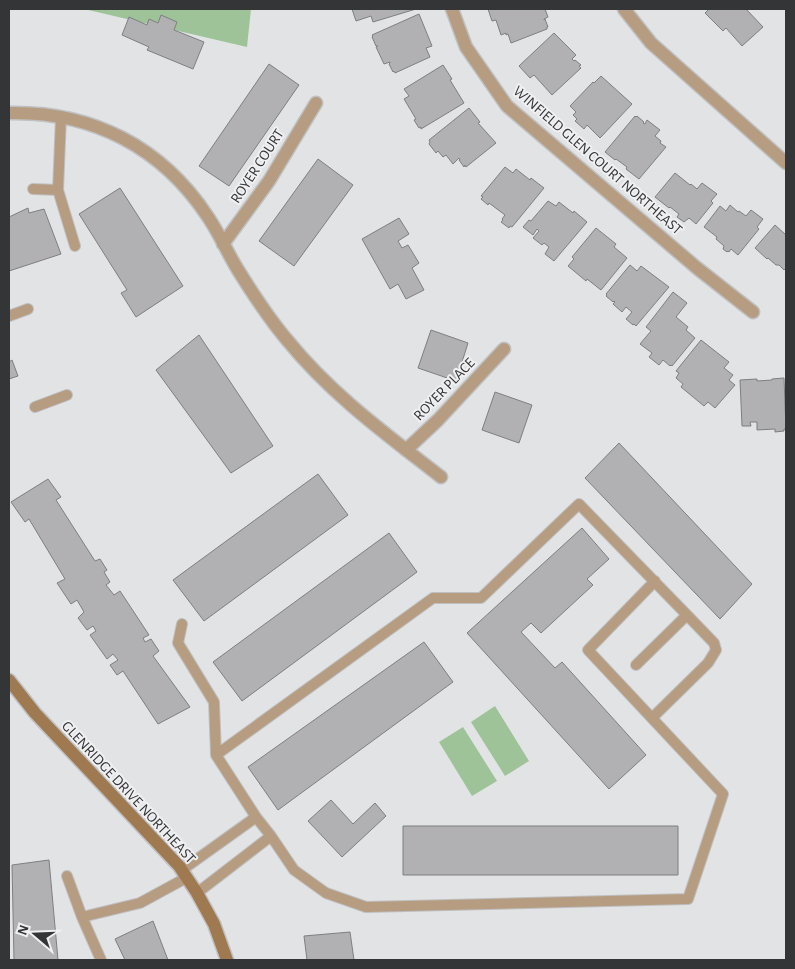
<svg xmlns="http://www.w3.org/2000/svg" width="795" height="969" viewBox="0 0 795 969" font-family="'Alegreya Sans',sans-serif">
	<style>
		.green { fill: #9ec399 }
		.building { fill: #b1b1b4; stroke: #7e7f81 }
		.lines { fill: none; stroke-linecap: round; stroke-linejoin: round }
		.service-casing { stroke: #bfc0c2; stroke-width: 12 }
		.minor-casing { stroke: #bfc0c2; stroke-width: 15 }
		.tertiary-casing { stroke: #bfc0c2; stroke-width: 15 }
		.secondary-casing { stroke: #bfc0c2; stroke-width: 15 }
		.service { stroke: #b69c81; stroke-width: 10 }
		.minor { stroke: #b69c81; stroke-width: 12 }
		.tertiary { stroke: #b69c81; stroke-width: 12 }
		.secondary { stroke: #9f7950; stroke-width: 12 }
		.labels { text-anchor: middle; stroke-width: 4; stroke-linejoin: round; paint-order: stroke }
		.street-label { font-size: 15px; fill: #343536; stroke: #f0f0f3 }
	</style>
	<rect width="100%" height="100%" fill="#e2e3e5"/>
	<!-- green -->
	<path class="green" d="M 84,9 L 251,9 L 247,47 Z
		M 495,706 L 529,761 L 505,776 L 471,722 Z
		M 463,727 L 497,781 L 472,796 L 439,742 Z"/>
	<!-- building -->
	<path class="building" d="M 352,9 L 416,9 L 373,22 L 371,16 L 356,21 Z
		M 488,9 L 545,9 L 548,17 L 544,19 L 544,20 L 545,19 L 548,27 L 547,27 L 547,29 L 511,43 L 508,34 L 506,35 L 506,33 L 501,35 L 496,20 L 492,21 Z
		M 709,9 L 747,9 L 746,9 L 763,27 L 742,46 L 726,28 L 723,31 L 705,13 Z
		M 419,14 L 432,46 L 426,48 L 430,57 L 395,73 L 394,71 L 393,72 L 389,64 L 390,63 L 390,62 L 384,64 L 376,47 L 378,46 L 376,46 L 372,37 L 373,36 L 372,35 Z
		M 161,15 L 177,22 L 174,30 L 204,42 L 193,69 L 147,50 L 149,47 L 122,35 L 129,17 L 147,25 L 149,19 L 158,23 Z
		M 554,33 L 576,55 L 572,59 L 574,61 L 575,60 L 581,65 L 579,66 L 581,68 L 552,95 L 534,75 L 530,78 L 519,66 Z
		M 269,64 L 299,85 L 229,186 L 199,166 Z
		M 443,65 L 452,79 L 450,80 L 464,103 L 421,129 L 421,127 L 419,128 L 414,120 L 416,119 L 404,99 L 409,96 L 404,89 Z
		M 601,76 L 632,104 L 600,138 L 587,125 L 584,129 L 575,121 L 577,119 L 573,115 L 576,112 L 570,106 L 593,82 L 594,83 Z
		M 469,108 L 480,122 L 478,123 L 496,143 L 466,167 L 465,165 L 464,167 L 459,160 L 460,160 L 459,158 L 453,164 L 446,155 L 443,157 L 438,151 L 436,153 L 429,144 L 430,142 L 429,140 Z
		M 635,116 L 636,117 L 637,116 L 644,122 L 643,123 L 645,124 L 647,120 L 660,130 L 655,136 L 661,141 L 660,143 L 666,147 L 639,179 L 626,169 L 627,167 L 616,159 L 615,160 L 605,152 Z
		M 318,159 L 353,185 L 294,266 L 259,241 Z
		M 505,167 L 513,173 L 516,169 L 530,180 L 531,178 L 544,188 L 512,227 L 510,226 L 509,228 L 501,222 L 503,220 L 502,219 L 505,215 L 489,203 L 488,205 L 481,199 L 483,197 L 481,196 Z
		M 675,173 L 690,185 L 691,184 L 697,189 L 702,183 L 717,194 L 711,201 L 713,203 L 696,224 L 689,218 L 684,222 L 677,217 L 679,214 L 670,207 L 669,208 L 655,197 Z
		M 120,188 L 183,286 L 136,317 L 121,293 L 127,290 L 79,214 Z
		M 548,201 L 556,206 L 559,202 L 573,213 L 574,211 L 587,222 L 554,261 L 545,254 L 549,247 L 544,243 L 542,245 L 533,238 L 539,231 L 537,229 L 533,235 L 523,227 L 529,220 L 531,221 Z
		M 730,205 L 738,212 L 739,211 L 746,216 L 751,210 L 763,219 L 757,227 L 759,229 L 738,255 L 731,249 L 729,252 L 728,251 L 727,252 L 723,249 L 724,246 L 716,239 L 717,237 L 704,227 L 720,206 L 726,211 Z
		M 28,208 L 29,213 L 44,209 L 61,254 L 9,271 L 9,217 Z
		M 399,218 L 409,234 L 398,241 L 402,248 L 408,245 L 419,263 L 412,268 L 424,290 L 406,299 L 398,284 L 390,289 L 362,239 Z
		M 775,225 L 786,235 L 786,268 L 784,270 L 779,265 L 776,265 L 768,258 L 767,259 L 755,248 Z
		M 596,228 L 616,244 L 614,247 L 627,258 L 601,290 L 587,279 L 586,281 L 568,266 L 574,259 L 572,257 Z
		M 630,265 L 637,271 L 641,266 L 669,287 L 636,326 L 634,324 L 633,325 L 626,319 L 632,312 L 626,307 L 622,312 L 613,304 L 615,302 L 614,301 L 613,302 L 606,296 L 607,295 L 606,294 Z
		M 673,292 L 687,303 L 676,317 L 688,327 L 686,330 L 695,338 L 672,366 L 671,365 L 670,366 L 663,360 L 659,365 L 649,357 L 652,353 L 640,344 L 651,331 L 646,327 Z
		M 431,330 L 468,343 L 456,381 L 418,368 Z
		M 199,335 L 273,446 L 231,473 L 156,370 Z
		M 701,340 L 729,362 L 724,368 L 733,375 L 729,380 L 735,385 L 715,408 L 708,402 L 704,406 L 681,387 L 683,384 L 676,378 L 679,373 L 676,371 Z
		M 12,360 L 18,376 L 9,379 L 9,362 Z
		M 784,378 L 786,429 L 784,429 L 784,431 L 775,432 L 775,429 L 757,430 L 757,422 L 750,422 L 751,426 L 742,426 L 740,380 L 757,379 L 757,381 L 772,380 L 772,379 Z
		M 495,392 L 532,405 L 519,443 L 482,430 Z
		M 619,443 L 752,584 L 720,619 L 585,478 Z
		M 318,474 L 348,515 L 204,621 L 173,580 Z
		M 48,479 L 61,497 L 56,500 L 95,561 L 100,559 L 107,570 L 104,572 L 110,582 L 106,585 L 114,595 L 120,591 L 149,635 L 143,638 L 145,642 L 151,639 L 159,651 L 153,656 L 190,707 L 158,724 L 123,671 L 117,675 L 110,665 L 118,660 L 113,654 L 107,659 L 90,635 L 96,631 L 93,626 L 87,630 L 78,618 L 84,612 L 77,600 L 71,604 L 57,583 L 65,579 L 29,519 L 25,522 L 11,502 Z
		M 582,528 L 609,559 L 587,579 L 593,585 L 541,633 L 531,623 L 521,632 L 555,668 L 562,662 L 646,755 L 609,789 L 467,633 Z
		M 389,533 L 417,572 L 242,701 L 213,662 Z
		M 424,642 L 453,682 L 278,810 L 248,767 Z
		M 331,800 L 353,824 L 375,803 L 386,816 L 342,857 L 308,821 Z
		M 403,826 L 678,826 L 678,875 L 403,875 Z
		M 49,860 L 58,960 L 14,960 L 12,865 Z
		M 153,921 L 168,960 L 125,960 L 115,939 Z
		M 350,932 L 354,960 L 307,960 L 304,936 Z"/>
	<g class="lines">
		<!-- service casing -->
		<g class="service-casing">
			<path id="service" d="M 61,117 L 58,190 L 75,246
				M 33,189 L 58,190
				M 9,316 L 28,309
				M 35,407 L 67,395
				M 182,624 L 178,643 L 214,702 L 216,755
				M 636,665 L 687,615 L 579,504 L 481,598 L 433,598 L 216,755 L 256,817 L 271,836 L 294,870 L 326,893 L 366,907 L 688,899 L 723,794 L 588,650 L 655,581
				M 652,718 L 708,663 L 716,650 L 714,643 L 687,615
				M 182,870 L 256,817
				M 67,876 L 82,917
				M 197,893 L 271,836
				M 101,960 L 82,917 L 140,903 L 186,878"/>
		</g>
		<!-- minor casing -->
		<g class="minor-casing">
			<path id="minor" d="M 452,9 L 466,47 L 507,106 L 697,268 L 753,312
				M 9,113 C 92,111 162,147 208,217 C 219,233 227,252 238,270 C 253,294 269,319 288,341 C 332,395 386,434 441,477
				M 223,244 L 269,181 L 316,103
				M 406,450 L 438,420 L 504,349"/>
		</g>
		<!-- tertiary casing -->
		<g class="tertiary-casing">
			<path id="tertiary" d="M 624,9 L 651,43 L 786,163"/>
		</g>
		<!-- secondary casing -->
		<g class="secondary-casing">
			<path id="secondary" d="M 9,680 L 35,713 L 179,866 L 197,893 L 214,924 L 227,960"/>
		</g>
		<!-- service -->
		<use href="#service" class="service"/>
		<!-- minor -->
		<use href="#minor" class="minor"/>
		<!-- tertiary -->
		<use href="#tertiary" class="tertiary"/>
		<!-- secondary -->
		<use href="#secondary" class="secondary"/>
	</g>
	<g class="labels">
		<!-- street labels -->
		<g class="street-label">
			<text transform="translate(598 160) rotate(41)" y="5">WINFIELD GLEN COURT NORTHEAST</text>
			<text transform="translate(257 166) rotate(-57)" y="5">ROYER COURT</text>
			<text transform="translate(444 389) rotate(-46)" y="5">ROYER PLACE</text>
			<text transform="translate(129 792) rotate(47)" y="5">GLENRIDGE DRIVE NORTHEAST</text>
		</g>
	</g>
	<!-- border -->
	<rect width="795" height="969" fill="none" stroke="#343536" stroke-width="20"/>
	<!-- north arrow -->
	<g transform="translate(35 934) rotate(289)" stroke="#f0f0f3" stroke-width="4" paint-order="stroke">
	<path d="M0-4L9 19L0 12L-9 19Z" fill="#343536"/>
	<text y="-8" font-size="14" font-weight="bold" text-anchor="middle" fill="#343536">N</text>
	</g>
</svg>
